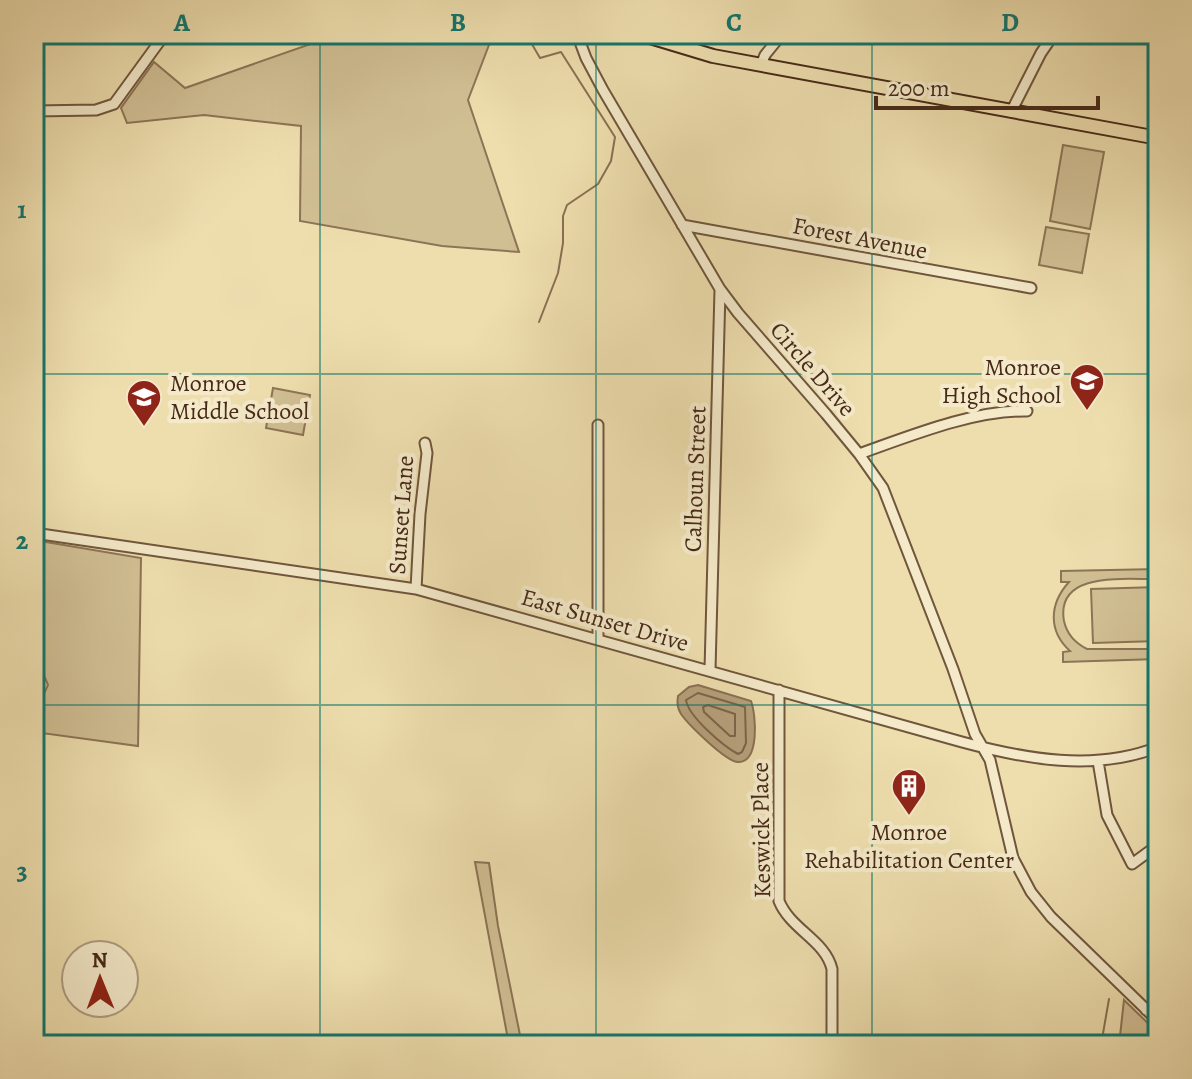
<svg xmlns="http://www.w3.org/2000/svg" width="1192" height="1079" viewBox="0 0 1192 1079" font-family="Alegreya,serif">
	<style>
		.green { fill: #d1bf94; stroke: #8c7456; stroke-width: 2 }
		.water { fill: #b5a07b; stroke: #897053; stroke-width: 2 }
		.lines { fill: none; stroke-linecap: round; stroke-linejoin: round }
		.shore { stroke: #7e6449; stroke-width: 2 }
		.stream { stroke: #897053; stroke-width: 2 }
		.minor-casing { stroke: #70563d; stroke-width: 13 }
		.major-casing { stroke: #462917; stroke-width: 16 }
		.minor { stroke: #f4eaca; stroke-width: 9 }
		.major { stroke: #eedeae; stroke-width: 12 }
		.grid { fill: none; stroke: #0f766e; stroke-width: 2; stroke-opacity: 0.55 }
		.labels { text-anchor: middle; stroke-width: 8; stroke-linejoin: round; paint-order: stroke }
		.street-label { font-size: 24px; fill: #462917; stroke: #f4eaca }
		.poi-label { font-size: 24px; fill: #462917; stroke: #f4eaca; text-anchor: end }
		.neatline { fill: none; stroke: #0f766e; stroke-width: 3 }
		.grid-label { font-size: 26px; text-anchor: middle; font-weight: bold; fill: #0f766e }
	</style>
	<rect width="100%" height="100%" fill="#eedeae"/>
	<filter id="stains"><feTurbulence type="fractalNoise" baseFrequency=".0025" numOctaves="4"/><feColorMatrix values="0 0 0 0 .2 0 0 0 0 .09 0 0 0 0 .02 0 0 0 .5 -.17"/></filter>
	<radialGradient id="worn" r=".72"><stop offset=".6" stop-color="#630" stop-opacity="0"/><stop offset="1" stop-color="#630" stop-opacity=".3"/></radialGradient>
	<!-- green -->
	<path class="green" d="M 339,34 L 477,34 L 492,37 L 468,100 L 519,252 L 442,246 L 300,221 L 301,126 L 204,115 L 127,123 L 121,108 L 154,62 L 185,88 Z
		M 1063,145 L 1104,152 L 1090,229 L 1050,221 Z
		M 1046,227 L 1089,234 L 1082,273 L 1039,265 Z
		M 273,388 L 310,395 L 303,435 L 266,428 Z
		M 34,540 L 141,558 L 138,746 L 34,732 L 34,709 L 37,709 L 48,685 L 34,651 Z
		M 1158,569 L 1158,579 C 1127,580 1055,570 1064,621 C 1067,635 1075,643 1087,649 L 1158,649 L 1158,659 L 1063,662 L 1063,652 L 1070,651 C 1048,631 1049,604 1069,582 L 1061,582 L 1061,571 Z
		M 1158,587 L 1158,641 L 1093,643 L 1091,589 Z
		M 475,862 L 489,863 L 498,926 L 522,1045 L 509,1045 Z
		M 1124,1000 L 1158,1033 L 1158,1045 L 1119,1045 Z"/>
	<!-- water -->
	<path class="water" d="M 698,685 L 751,701 C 756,714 760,763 738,762 C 726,762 688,724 681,714 C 677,707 677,703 678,696 L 689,687 Z"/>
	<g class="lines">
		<!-- shore -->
		<path class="shore" d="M 698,693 L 745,707 L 746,743 L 742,752 L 738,754 C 723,746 688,716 686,700 Z
			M 708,705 L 735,714 L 735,736 L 730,736 L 704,712 L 703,707 Z"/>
		<!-- stream -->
		<path class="stream" d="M 526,34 L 540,58 L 561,52 L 615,137 L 611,161 L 598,184 L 567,205 L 563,216 L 563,243 L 558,273 L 539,322
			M 1101,1045 L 1109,999"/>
		<!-- minor casing -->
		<g class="minor-casing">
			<path id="minor" d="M 577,34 L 586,58 L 603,90 L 720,289 L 738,313 L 826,414 L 859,454 L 883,488 L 953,669 L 975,734 L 990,760 L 1013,858 L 1031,892 L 1051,917 L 1158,1021
				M 761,65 L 765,55 L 782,34
				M 34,80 L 38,34
				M 34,111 L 96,110 L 114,104 L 165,34
				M 1011,112 L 1041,53 L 1054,34
				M 682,225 L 1031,288
				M 859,454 C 910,436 973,410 1027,411
				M 34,533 L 416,589 L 962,742 C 1025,759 1095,772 1158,747
				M 416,589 L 420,514 L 427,453 L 425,443
				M 598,638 L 598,425
				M 710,670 L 720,290
				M 779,690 L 779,901 C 791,930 825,940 832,969 L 832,1045
				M 1098,761 L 1107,815 L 1132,864 L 1158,845
				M 1146,1010 L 1158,1002"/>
		</g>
		<!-- major casing -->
		<g class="major-casing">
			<path id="major" d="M 640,34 L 713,56 L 1158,138"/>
		</g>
		<!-- minor -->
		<use href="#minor" class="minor"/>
		<!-- major -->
		<use href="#major" class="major"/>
	</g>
	<!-- grid -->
	<path class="grid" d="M 320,34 L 320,1045M 596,34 L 596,1045M 872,34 L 872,1045M 34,374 L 1158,374M 34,705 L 1158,705"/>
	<!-- icons -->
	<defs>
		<g id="school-pin" transform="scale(1.8)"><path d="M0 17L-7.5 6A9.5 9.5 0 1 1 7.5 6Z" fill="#8f2418" stroke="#f4eaca"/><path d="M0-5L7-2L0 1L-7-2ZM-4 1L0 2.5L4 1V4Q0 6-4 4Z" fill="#fff"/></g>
		<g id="building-pin" transform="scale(1.8)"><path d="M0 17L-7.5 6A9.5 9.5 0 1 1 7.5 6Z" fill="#8f2418" stroke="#f4eaca"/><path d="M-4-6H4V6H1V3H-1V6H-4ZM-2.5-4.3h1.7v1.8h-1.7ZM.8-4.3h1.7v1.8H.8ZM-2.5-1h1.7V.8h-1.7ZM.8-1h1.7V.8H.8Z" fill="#fff"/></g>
	</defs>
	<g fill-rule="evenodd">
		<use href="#school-pin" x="1087" y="381"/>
		<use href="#school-pin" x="144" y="397"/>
		<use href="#building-pin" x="909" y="786"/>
	</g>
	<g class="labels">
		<!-- street labels -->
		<g class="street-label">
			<text transform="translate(860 238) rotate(11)" y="8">Forest Avenue</text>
			<text transform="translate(813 369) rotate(49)" y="8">Circle Drive</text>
			<text transform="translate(695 479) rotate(-88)" y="8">Calhoun Street</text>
			<text transform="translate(401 515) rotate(-86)" y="8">Sunset Lane</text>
			<text transform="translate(605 620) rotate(16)" y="8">East Sunset Drive</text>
			<text transform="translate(761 830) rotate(-91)" y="8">Keswick Place</text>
		</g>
		<!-- poi labels -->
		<g class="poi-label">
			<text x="1061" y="375">Monroe<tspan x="1061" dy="28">High School</tspan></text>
			<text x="170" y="391" text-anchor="start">Monroe<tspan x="170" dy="28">Middle School</tspan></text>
			<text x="909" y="840" text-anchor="middle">Monroe<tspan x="909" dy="28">Rehabilitation Center</tspan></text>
		</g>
	</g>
	<!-- margin -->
	<rect width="1192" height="1079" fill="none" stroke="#eedeae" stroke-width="88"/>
	<!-- north arrow -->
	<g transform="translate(100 979) rotate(359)"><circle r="38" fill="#f4eaca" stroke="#ae9d82" stroke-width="2"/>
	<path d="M0-6L14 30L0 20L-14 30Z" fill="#8f2418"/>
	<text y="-12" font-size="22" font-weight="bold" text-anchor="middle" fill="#462917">N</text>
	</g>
	<!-- scale -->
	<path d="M876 96v12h222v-12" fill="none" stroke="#462917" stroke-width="4"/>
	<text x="888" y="96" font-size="24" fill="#462917" stroke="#f4eaca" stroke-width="6" paint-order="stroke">200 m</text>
	<rect x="44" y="44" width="1104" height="991" class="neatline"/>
	<g class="grid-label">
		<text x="182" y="31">A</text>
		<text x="458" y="31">B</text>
		<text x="734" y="31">C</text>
		<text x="1010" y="31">D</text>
		<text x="22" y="218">1</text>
		<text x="22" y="549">2</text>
		<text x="22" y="879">3</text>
	</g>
	<rect width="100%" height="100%" filter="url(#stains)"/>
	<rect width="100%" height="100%" fill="url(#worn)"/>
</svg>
